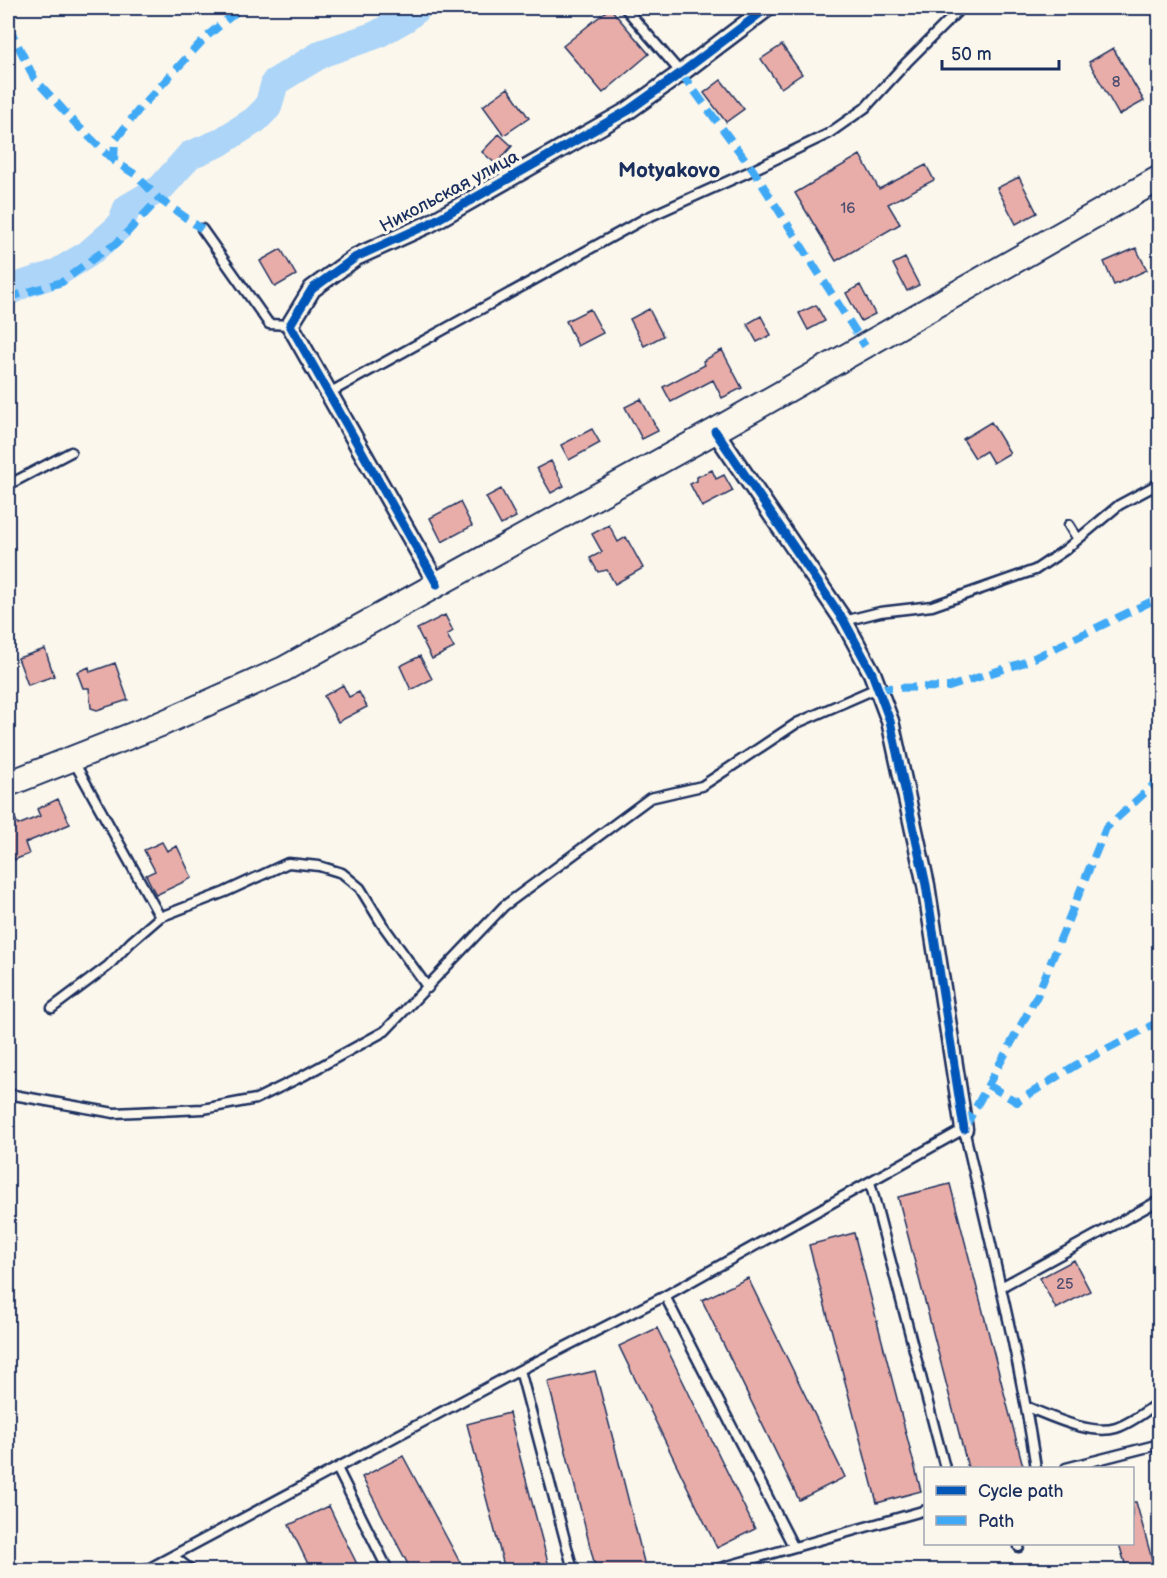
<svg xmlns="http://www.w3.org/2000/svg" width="1167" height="1578" viewBox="0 0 1167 1578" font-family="'Balsamiq Sans',sans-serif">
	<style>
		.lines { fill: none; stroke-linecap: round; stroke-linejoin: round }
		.river { stroke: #add5f8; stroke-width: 28 }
		.building { fill: #e8ada8; stroke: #1b2f5e; stroke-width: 1.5 }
		.lane-casing { stroke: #1b2f5e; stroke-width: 13 }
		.street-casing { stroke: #1b2f5e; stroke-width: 21 }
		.secondary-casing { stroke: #1b2f5e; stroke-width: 28 }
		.lane { stroke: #fbf7ec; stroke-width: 8 }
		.street { stroke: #fbf7ec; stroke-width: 16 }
		.secondary { stroke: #fbf7ec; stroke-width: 24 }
		.quiet { stroke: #3fa9f5; stroke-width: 8; stroke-dasharray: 15 8; stroke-linecap: butt }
		.cycleway-casing { stroke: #fbf7ec; stroke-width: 13 }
		.cycleway { stroke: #0057b8; stroke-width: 9 }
		.labels { text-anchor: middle; stroke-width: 6; stroke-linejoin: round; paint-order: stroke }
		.number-label { font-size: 15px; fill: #4e4e70 }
		.street-label { font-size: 18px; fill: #1b2f5e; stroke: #fbf7ec }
		.quarter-label { font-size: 21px; font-weight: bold; fill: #1b2f5e; stroke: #fbf7ec }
	</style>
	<rect width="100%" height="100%" fill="#fbf7ec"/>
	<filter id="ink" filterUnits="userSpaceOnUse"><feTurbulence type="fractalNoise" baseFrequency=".0167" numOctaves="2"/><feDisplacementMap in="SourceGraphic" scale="12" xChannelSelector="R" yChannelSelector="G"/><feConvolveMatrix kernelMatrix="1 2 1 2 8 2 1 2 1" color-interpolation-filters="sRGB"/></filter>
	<g filter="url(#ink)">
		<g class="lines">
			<!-- river -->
			<path class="river" d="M 8,292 L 24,284 L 55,274 L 88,254 L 120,226 L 127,208 L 161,188 L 190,155 L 219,143 L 255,120 L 268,107 L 275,82 L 323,53 L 376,35 L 406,18 L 418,8"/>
		</g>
		<!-- building -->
		<path class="building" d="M 610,8 L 649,54 L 603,93 L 563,46 Z
			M 782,45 L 802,74 L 781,88 L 761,59 Z
			M 1113,48 L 1144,101 L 1119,115 L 1089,62 Z
			M 721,80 L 744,109 L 726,122 L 704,93 Z
			M 508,88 L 529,118 L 504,135 L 483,106 Z
			M 499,134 L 512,146 L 496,164 L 482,152 Z
			M 860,155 L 879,189 L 926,165 L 934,180 L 888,204 L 900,224 L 836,261 L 795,193 Z
			M 1019,177 L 1037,213 L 1016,224 L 997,188 Z
			M 1136,248 L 1147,270 L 1114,285 L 1104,262 Z
			M 281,249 L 296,275 L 275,287 L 260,261 Z
			M 905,258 L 919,285 L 907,291 L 893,264 Z
			M 860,285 L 875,314 L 861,321 L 846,293 Z
			M 816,305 L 825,321 L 808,330 L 799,313 Z
			M 590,309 L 603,333 L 578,346 L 566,321 Z
			M 649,309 L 663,336 L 644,346 L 630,319 Z
			M 761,316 L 771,335 L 757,342 L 747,324 Z
			M 722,350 L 742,388 L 722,398 L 713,380 L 671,402 L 663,387 L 705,365 L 703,361 Z
			M 641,399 L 658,431 L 642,439 L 625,407 Z
			M 991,422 L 1010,453 L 993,463 L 986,451 L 975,458 L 963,439 Z
			M 592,429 L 600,443 L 569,460 L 561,445 Z
			M 551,461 L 564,486 L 551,493 L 537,468 Z
			M 712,470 L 716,479 L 724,475 L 733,491 L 702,507 L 690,484 L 697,481 L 697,477 Z
			M 501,489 L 516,517 L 501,525 L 486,497 Z
			M 460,502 L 472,526 L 442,542 L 430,518 Z
			M 609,525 L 618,542 L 626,537 L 643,568 L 615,584 L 607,570 L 598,572 L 590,558 L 602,552 L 592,534 Z
			M 445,615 L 453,631 L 447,635 L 454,648 L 432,659 L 417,629 Z
			M 45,649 L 54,676 L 28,685 L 18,658 Z
			M 420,656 L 432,679 L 411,690 L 400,666 Z
			M 115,663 L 128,700 L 97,710 L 91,708 L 89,688 L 83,688 L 77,672 L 89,667 L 90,672 Z
			M 343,685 L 349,697 L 359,692 L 367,707 L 338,722 L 324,696 Z
			M 58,799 L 70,824 L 25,843 L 29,854 L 14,860 L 8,843 L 8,802 L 18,825 L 40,816 L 37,809 Z
			M 162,842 L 167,851 L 177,846 L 192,878 L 156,895 L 146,875 L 155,871 L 144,850 Z
			M 950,1184 L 1023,1466 L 1012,1468 L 968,1468 L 898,1197 Z
			M 854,1233 L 921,1491 L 877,1503 L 809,1245 Z
			M 1074,1260 L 1090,1291 L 1056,1309 L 1040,1278 Z
			M 748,1278 L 845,1477 L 799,1500 L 702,1300 Z
			M 657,1328 L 755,1529 L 717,1548 L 619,1346 Z
			M 595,1371 L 613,1439 L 646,1570 L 596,1570 L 557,1416 L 548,1382 Z
			M 509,1413 L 520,1457 L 550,1570 L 505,1570 L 467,1424 Z
			M 403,1456 L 448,1540 L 464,1570 L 411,1570 L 362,1477 Z
			M 1132,1502 L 1136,1502 L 1155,1570 L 1127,1570 L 1119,1544 L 1132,1544 Z
			M 329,1506 L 348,1546 L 360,1570 L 311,1570 L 289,1525 Z"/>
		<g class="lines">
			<!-- lane casing -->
			<g class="lane-casing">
				<path id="lane" d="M 625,8 L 681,73
					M 202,229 L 269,324 L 290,325
					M 329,393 L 644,219 L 753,170 L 828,134 L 865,108 L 907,62 L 961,8
					M 8,485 L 71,452
					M 1069,525 L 1077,538
					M 844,621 L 880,612 L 932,606 L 1035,570 L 1065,550 L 1119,505 L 1160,483
					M 73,760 L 160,917
					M 52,1008 L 108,966 L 131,942 L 160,917 L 225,892 L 288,863 L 319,866 L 342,873 L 360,888 L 382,924 L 428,988
					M 8,1094 L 114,1113 L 203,1109 L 256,1099 L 303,1076 L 385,1031 L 504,906 L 650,798 L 702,786 L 797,723 L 877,688
					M 870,1182 L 945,1468
					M 1001,1287 L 1160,1200
					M 665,1296 L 793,1546
					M 520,1370 L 573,1570
					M 1027,1407 C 1050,1416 1091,1436 1116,1428 C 1131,1423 1147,1411 1160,1401
					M 337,1468 L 388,1570
					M 1066,1468 L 1160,1444
					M 1019,1547 L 1020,1544
					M 173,1556 L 191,1570
					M 146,1570 L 520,1370 L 665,1296 L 964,1129 C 990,1242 1019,1354 1036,1468
					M 713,1570 L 926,1510"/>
			</g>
			<!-- street casing -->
			<g class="street-casing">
				<path id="street" d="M 715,431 L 844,621 L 872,673 L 890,721 L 926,885 L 964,1129
					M 437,584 L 290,325 L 312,289 L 356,257 L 429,224 L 629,110 L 681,73 L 767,8"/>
			</g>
			<!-- secondary casing -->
			<g class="secondary-casing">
				<path id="secondary" d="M 8,784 L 163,723 L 284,669 L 715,431 L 1160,178"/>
			</g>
			<!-- lane -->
			<use href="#lane" class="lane"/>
			<!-- street -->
			<use href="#street" class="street"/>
			<!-- secondary -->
			<use href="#secondary" class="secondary"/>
			<!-- quiet -->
			<path class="quiet" d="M 8,25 L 34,78 L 77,125 L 114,161 L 136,175 L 159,199 L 202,229
				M 681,73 L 753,170 L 865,346
				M 114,161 L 115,140 L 141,107 L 206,37 L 241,8
				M 8,301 L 14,296 L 62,282 L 98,255 L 116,244 L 159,199
				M 877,688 L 949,687 L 1028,661 L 1150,602 L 1160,600
				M 988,1085 L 1017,1102 L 1076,1065 L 1160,1021
				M 965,1127 L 1037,996 L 1106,828 L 1160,779"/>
			<!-- cycleway casing -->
			<g class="cycleway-casing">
				<path id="cycleway" d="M 715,431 L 844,621 L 872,673 L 890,721 L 926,885 L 964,1129
					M 437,584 L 290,325 L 312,289 L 356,257 L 429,224 L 629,110 L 681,73 L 767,8"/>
			</g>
			<!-- cycleway -->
			<use href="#cycleway" class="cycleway"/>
		</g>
	</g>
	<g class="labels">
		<!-- number labels -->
		<g class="number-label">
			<text x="1116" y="87">8</text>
			<text x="848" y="213">16</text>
			<text x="1065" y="1289">25</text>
		</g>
		<!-- street labels -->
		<g class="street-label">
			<text transform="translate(449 191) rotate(-28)" y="6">Никольская улица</text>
		</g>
		<!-- quarter labels -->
		<g class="quarter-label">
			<text x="669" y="177">Motyakovo</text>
		</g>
	</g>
	<!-- margin -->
	<rect width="1167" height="1578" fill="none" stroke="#fbf7ec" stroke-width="30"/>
	<rect x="15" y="15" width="1137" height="1548" fill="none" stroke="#1b2f5e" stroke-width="2" filter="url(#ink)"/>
	<!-- legend -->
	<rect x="924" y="1467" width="210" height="78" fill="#fbf7ec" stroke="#a1a7b3" stroke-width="1.5"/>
	<rect x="936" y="1486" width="30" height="9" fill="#0057b8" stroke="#a1a7b3" stroke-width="1.5"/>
	<text x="978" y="1497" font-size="18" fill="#1b2f5e">Cycle path</text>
	<rect x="936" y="1516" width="30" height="9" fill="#3fa9f5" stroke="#a1a7b3" stroke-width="1.5"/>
	<text x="978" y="1527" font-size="18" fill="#1b2f5e">Path</text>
	<!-- scale -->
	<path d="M942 60v9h117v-9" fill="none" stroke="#1b2f5e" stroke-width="3"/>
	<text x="951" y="60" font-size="18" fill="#1b2f5e" stroke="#fbf7ec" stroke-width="4.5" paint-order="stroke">50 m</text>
</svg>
